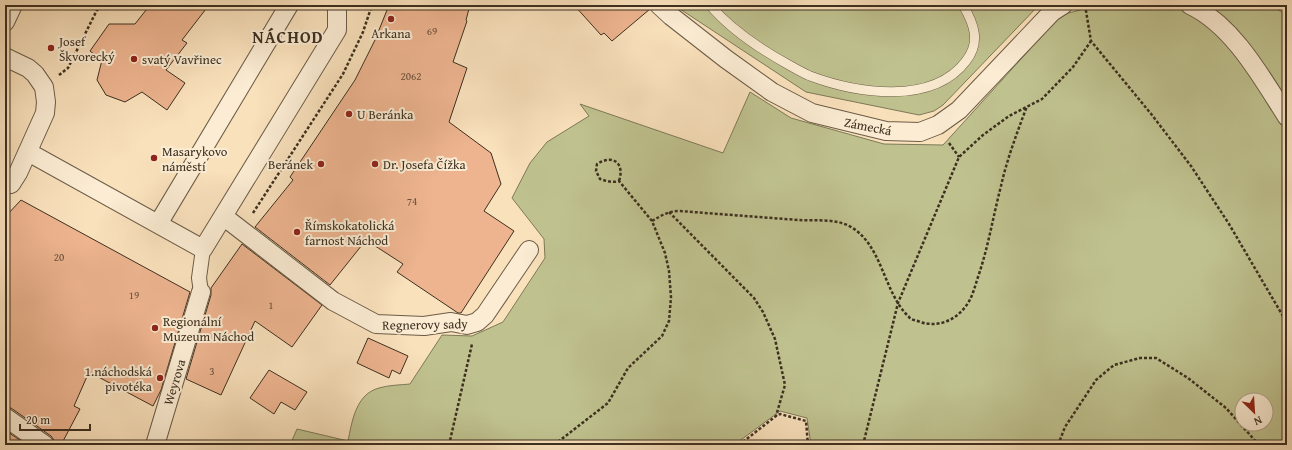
<svg xmlns="http://www.w3.org/2000/svg" width="1292" height="450" viewBox="0 0 1292 450" font-family="'Gentium Book Plus',serif">
	<style>
		.green { fill: #bfc28f; stroke: #7e7958; fill-rule: evenodd }
		.building { fill: #edb48f; stroke: #3d3020 }
		.lines { fill: none; stroke-linecap: round; stroke-linejoin: round }
		.service-casing { stroke: #6c5c47; stroke-width: 10 }
		.pedestrian-casing { stroke: #6c5c47; stroke-width: 16 }
		.minor-casing { stroke: #6c5c47; stroke-width: 20 }
		.path { stroke: #3d3020; stroke-width: 2.5; stroke-dasharray: 3 2; stroke-linecap: butt }
		.service { stroke: #fbecd3; stroke-width: 9 }
		.pedestrian { stroke: #fbecd3; stroke-width: 14 }
		.minor { stroke: #fbecd3; stroke-width: 18 }
		.poi-dot { fill: #8f2418; stroke: #fbecd3; stroke-width: 1.5 }
		.labels { text-anchor: middle; stroke-width: 4; stroke-linejoin: round; paint-order: stroke }
		.number-label { font-size: 11px; fill: #69513c }
		.poi-label { font-size: 13px; fill: #3d3020; stroke: #fbecd3; text-anchor: start }
		.street-label { font-size: 13px; fill: #3d3020; stroke: #fbecd3 }
		.district-label { font-size: 17px; font-weight: bold; letter-spacing: 1px; fill: #3d3020; stroke: #fbecd3 }
	</style>
	<rect width="100%" height="100%" fill="#f9e1bc"/>
	<filter id="stains"><feTurbulence type="fractalNoise" baseFrequency=".005" numOctaves="4"/><feColorMatrix values="0 0 0 0 .2 0 0 0 0 .09 0 0 0 0 .02 0 0 0 .5 -.17"/></filter>
	<radialGradient id="worn" r=".72"><stop offset=".6" stop-color="#630" stop-opacity="0"/><stop offset="1" stop-color="#630" stop-opacity=".3"/></radialGradient>
	<!-- green -->
	<path class="green" d="M 675,5 L 1039,5 L 943,105 L 934,111 L 919,115 L 806,92 L 680,9 Z
		M 1099,5 L 1270,5 L 1287,15 L 1287,445 L 811,445 L 807,418 L 780,411 L 734,445 L 290,445 L 297,429 L 348,441 C 352,421 356,394 379,388 C 389,385 400,385 410,384 L 442,335 L 472,336 L 503,322 L 545,258 L 544,239 L 512,198 L 530,163 L 547,142 L 589,116 L 580,104 L 723,153 L 750,92 L 791,118 L 884,144 L 943,145 L 1061,15 ZM 1242,400 L 1266,400 L 1266,424 L 1242,424 Z"/>
	<!-- building -->
	<path class="building" d="M 150,5 L 209,5 L 182,40 L 187,43 L 166,70 L 185,83 L 167,110 L 142,92 L 125,102 L 106,95 L 97,80 L 102,60 L 90,51 L 109,24 L 135,24 Z
		M 389,5 L 470,5 L 466,20 L 467,21 L 453,62 L 467,68 L 449,122 L 491,153 L 501,184 L 484,211 L 514,231 L 461,313 L 458,313 L 397,272 L 403,264 L 366,240 L 330,285 L 255,227 L 293,180 L 290,177 L 355,80 L 375,40 Z
		M 574,5 L 649,5 L 650,9 L 612,41 L 604,33 L 601,35 Z
		M 21,200 L 190,292 L 161,390 L 153,406 L 89,372 L 74,406 L 80,409 L 61,445 L 55,445 L 54,440 L 51,436 L 11,408 L 5,407 L 5,217 Z
		M 242,244 L 322,305 L 292,347 L 255,321 L 221,395 L 186,379 L 211,295 L 211,288 Z
		M 368,338 L 408,356 L 400,374 L 392,370 L 389,378 L 357,363 Z
		M 269,370 L 307,392 L 295,410 L 281,402 L 274,414 L 250,398 Z
		M 5,430 L 27,445 L 5,445 Z"/>
	<g class="lines">
		<!-- service casing -->
		<g class="service-casing">
			<path id="service" d="M 710,5 C 731,30 760,49 789,65 C 796,69 803,73 810,76 C 856,93 932,106 966,61 C 981,42 974,24 963,5"/>
		</g>
		<!-- pedestrian casing -->
		<g class="pedestrian-casing">
			<path id="pedestrian" d="M 201,292 L 199,278 L 203,249"/>
		</g>
		<!-- minor casing -->
		<g class="minor-casing">
			<path id="minor" d="M 659,5 L 671,16 L 726,59 L 772,92 L 812,113 L 886,131 L 920,132 L 938,125 L 959,110 L 1052,12 L 1063,5
				M 1190,5 C 1233,25 1262,78 1287,117
				M 5,22 L 13,5
				M 5,57 L 28,68 L 35,74 L 44,87 L 46,102 L 45,113 L 18,173 L 11,184
				M 28,152 L 203,249 L 337,30 L 337,5
				M 223,216 L 333,301 L 376,324 L 424,326 L 451,322 L 467,325 L 477,322 L 485,315 L 529,250
				M 158,224 L 289,5
				M 5,417 L 45,445
				M 155,445 L 201,292"/>
		</g>
		<!-- path -->
		<path class="path" d="M 1085,5 L 1091,41 L 1152,115 L 1191,166 L 1229,224 L 1287,323
			M 59,75 L 68,68 L 97,10 L 106,5
			M 949,143 L 959,157
			M 669,212 L 754,298 L 763,312 L 775,339 L 785,385 L 776,416
			M 253,213 L 343,74 L 363,32 L 372,5
			M 652,221 C 662,215 669,211 680,211 C 719,214 758,217 798,220 C 815,221 836,218 851,227 C 883,246 883,292 909,317 C 911,320 916,320 920,322 C 939,328 957,320 968,303 C 973,295 975,286 978,277 C 988,248 993,217 1001,186 C 1007,159 1017,133 1027,106
			M 449,445 L 472,344
			M 554,445 L 608,403 L 628,368 L 662,336 L 669,321 L 671,297 L 669,271 L 665,253 L 652,221 L 619,181 C 612,183 606,181 600,179 L 596,171 L 597,164 C 613,154 625,163 619,181
			M 739,445 L 776,416 L 780,414 L 806,421 L 808,445
			M 863,445 L 898,303 L 959,157 L 983,135 L 1009,116 L 1042,99 L 1073,67 L 1091,41
			M 1058,445 L 1065,427 L 1096,380 L 1114,365 L 1140,358 L 1156,358 L 1188,378 L 1226,408 L 1259,445"/>
		<!-- service -->
		<use href="#service" class="service"/>
		<!-- pedestrian -->
		<use href="#pedestrian" class="pedestrian"/>
		<!-- minor -->
		<use href="#minor" class="minor"/>
	</g>
	<!-- markers -->
	<g class="poi-dot">
		<circle cx="391" cy="19" r="4"/>
		<circle cx="51" cy="48" r="4"/>
		<circle cx="134" cy="59" r="4"/>
		<circle cx="349" cy="114" r="4"/>
		<circle cx="154" cy="158" r="4"/>
		<circle cx="321" cy="164" r="4"/>
		<circle cx="375" cy="164" r="4"/>
		<circle cx="297" cy="232" r="4"/>
		<circle cx="155" cy="328" r="4"/>
		<circle cx="160" cy="378" r="4"/>
	</g>
	<g class="labels">
		<!-- number labels -->
		<g class="number-label">
			<text x="432" y="35">69</text>
			<text x="411" y="80">2062</text>
			<text x="412" y="205">74</text>
			<text x="59" y="261">20</text>
			<text x="134" y="299">19</text>
			<text x="271" y="309">1</text>
			<text x="212" y="375">3</text>
		</g>
		<!-- poi labels -->
		<g class="poi-label">
			<text x="391" y="38" text-anchor="middle">Arkana</text>
			<text x="59" y="46">Josef<tspan x="59" dy="15">Škvorecký</tspan></text>
			<text x="142" y="64">svatý Vavřinec</text>
			<text x="357" y="119">U Beránka</text>
			<text x="162" y="156">Masarykovo<tspan x="162" dy="15">náměstí</tspan></text>
			<text x="313" y="169" text-anchor="end">Beránek</text>
			<text x="383" y="169">Dr. Josefa Čížka</text>
			<text x="305" y="230">Římskokatolická<tspan x="305" dy="15">farnost Náchod</tspan></text>
			<text x="163" y="326">Regionální<tspan x="163" dy="15">Muzeum Náchod</tspan></text>
			<text x="152" y="376" text-anchor="end">1.náchodská<tspan x="152" dy="15">pivotéka</tspan></text>
		</g>
		<!-- street labels -->
		<g class="street-label">
			<text transform="translate(868 126) rotate(11)" y="5">Zámecká</text>
			<text transform="translate(425 324) rotate(-1)" y="5">Regnerovy sady</text>
			<text transform="translate(174 382) rotate(-73)" y="5">Weyrova</text>
		</g>
		<!-- district labels -->
		<g class="district-label">
			<text x="288" y="43">NÁCHOD</text>
		</g>
	</g>
	<!-- margin -->
	<rect width="1292" height="450" fill="none" stroke="#f9e1bc" stroke-width="20"/>
	<rect x="6" y="6" width="1280" height="438" fill="none" stroke="#3d3020" stroke-width="2"/>
	<rect x="10" y="10" width="1272" height="430" fill="none" stroke="#3d3020"/>
	<!-- north arrow -->
	<g transform="translate(1254 412) rotate(155)"><circle r="19" fill="#fbecd3" stroke="#afa18b"/>
	<path d="M0-3L7 15L0 10L-7 15Z" fill="#8f2418"/>
	<text y="-6" font-size="11" font-weight="bold" text-anchor="middle" fill="#3d3020">N</text>
	</g>
	<!-- scale -->
	<path d="M20 424v6h70v-6" fill="none" stroke="#3d3020" stroke-width="2"/>
	<text x="26" y="424" font-size="12" fill="#3d3020" stroke="#fbecd3" stroke-width="3" paint-order="stroke">20 m</text>
	<rect width="100%" height="100%" filter="url(#stains)"/>
	<rect width="100%" height="100%" fill="url(#worn)"/>
</svg>
